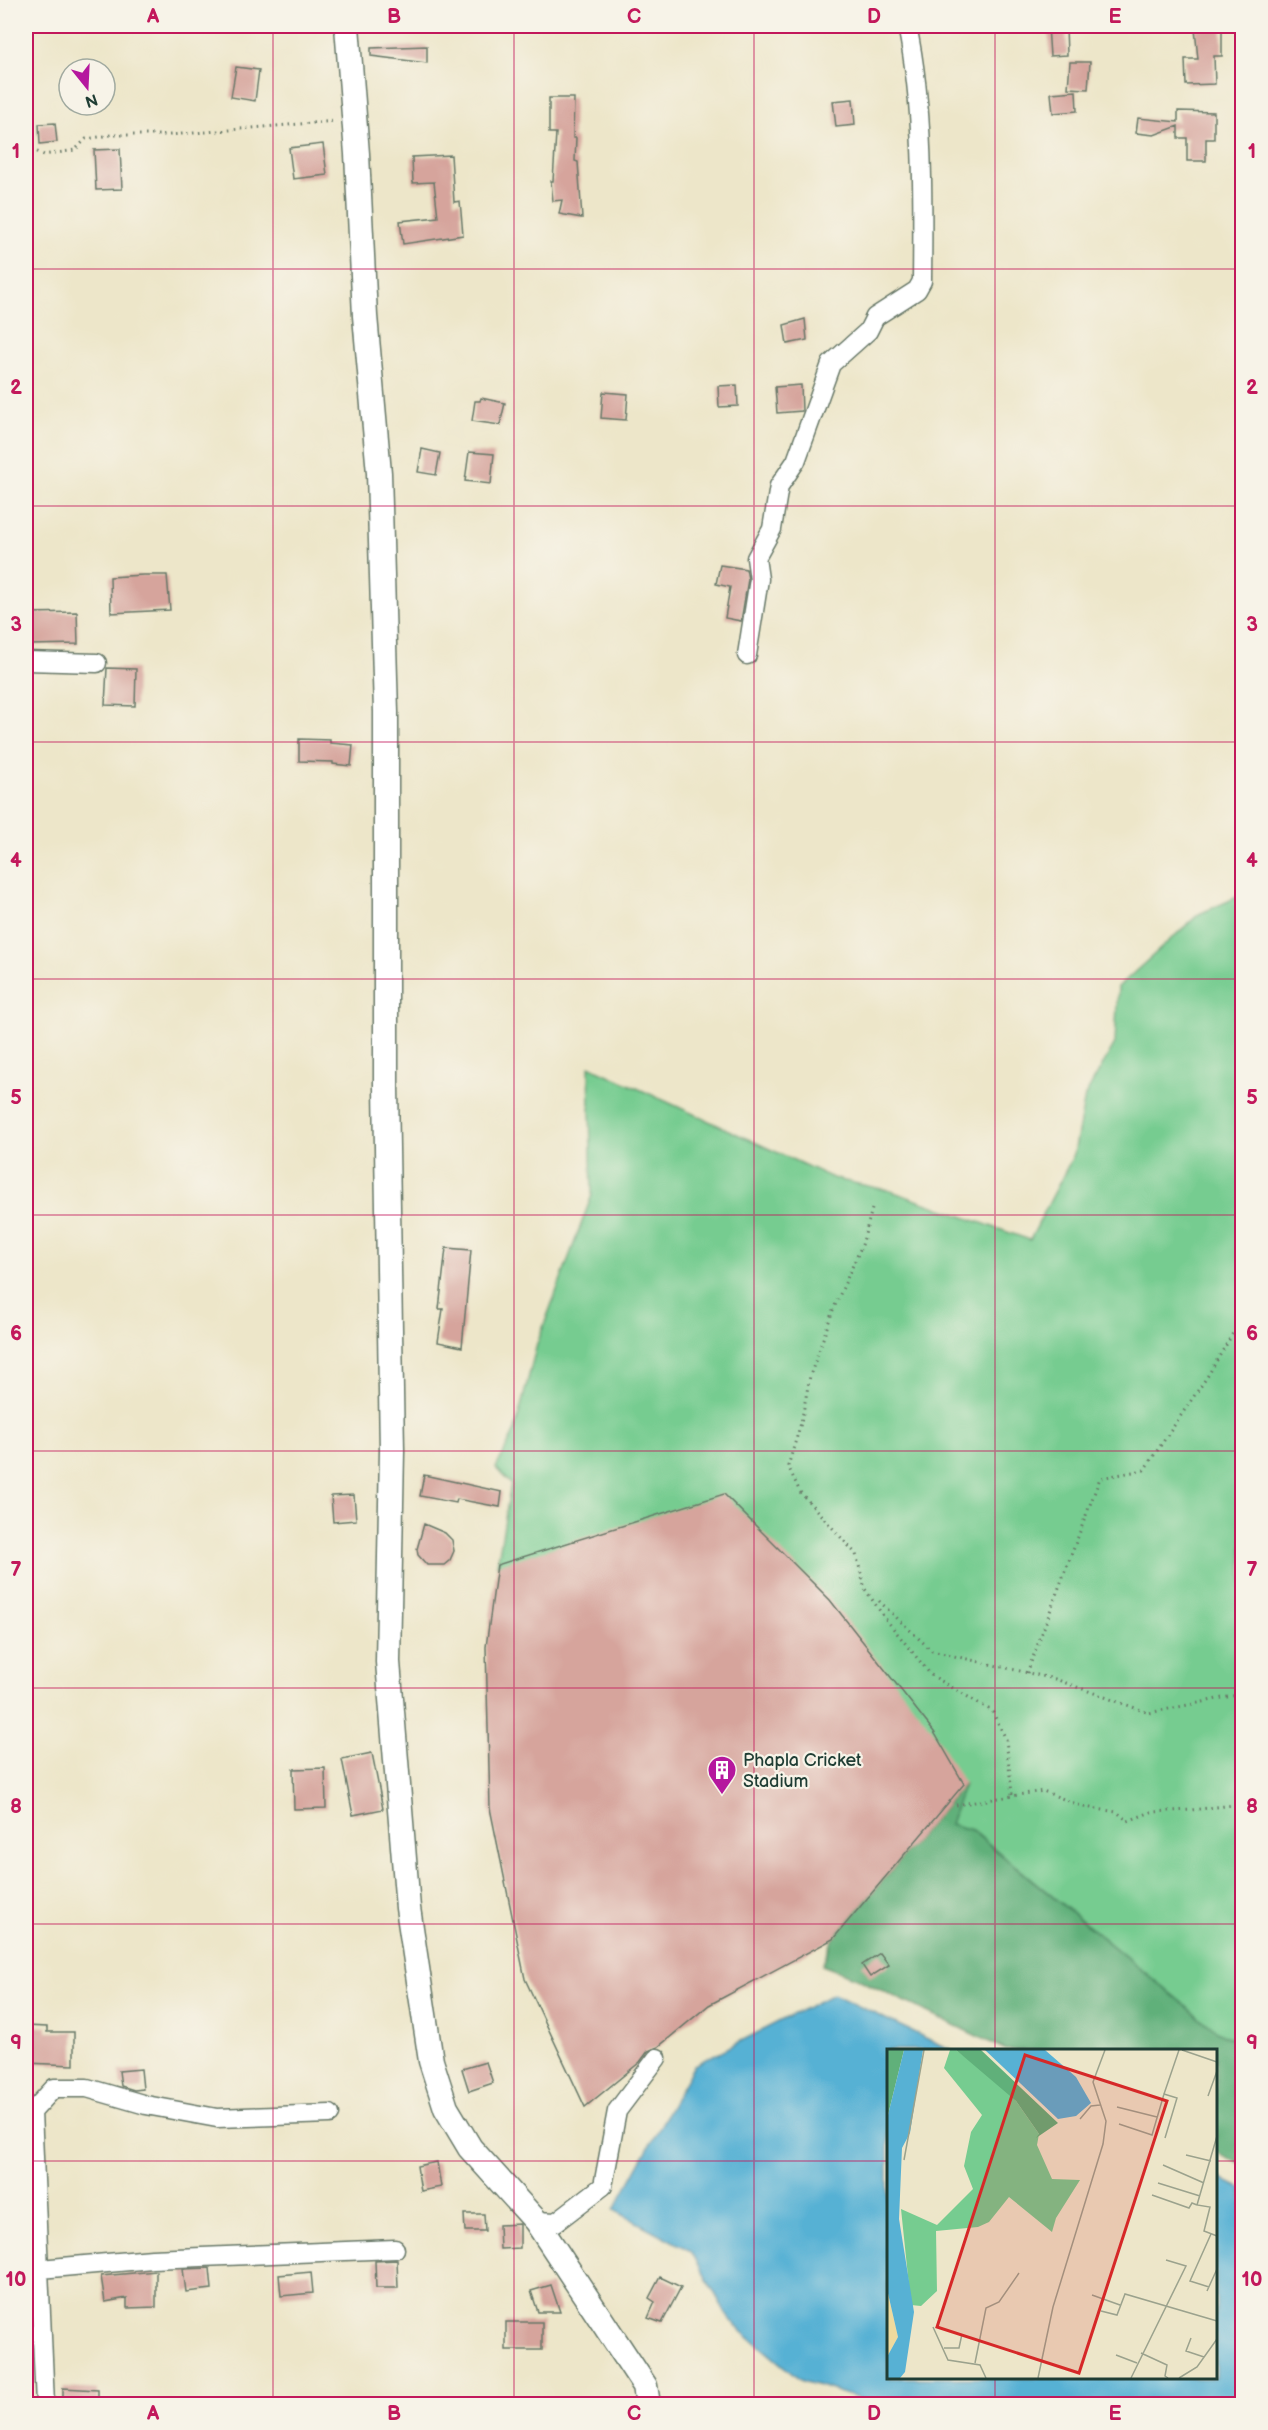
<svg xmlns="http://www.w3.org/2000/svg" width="1268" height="2430" viewBox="0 0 1268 2430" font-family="'Balsamiq Sans',sans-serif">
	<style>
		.green { fill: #76cc90; stroke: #4a8462; stroke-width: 1.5 }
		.forest { fill: #60b07a; stroke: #407657; stroke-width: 1.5 }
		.water { fill: #57b1d4; stroke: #3b7784; stroke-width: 1.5 }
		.building { fill: #d6a49c }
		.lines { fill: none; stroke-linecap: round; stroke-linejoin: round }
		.minor-casing { stroke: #677868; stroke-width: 21 }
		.secondary-casing { stroke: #677868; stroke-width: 27 }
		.path { stroke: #677868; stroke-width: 3; stroke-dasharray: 1.5 4.5; stroke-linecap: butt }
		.minor { stroke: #fff; stroke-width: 18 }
		.secondary { stroke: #fff; stroke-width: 24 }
		.grid { fill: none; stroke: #c2185b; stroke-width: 1.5; stroke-opacity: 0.55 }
		.labels { text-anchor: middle; stroke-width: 4.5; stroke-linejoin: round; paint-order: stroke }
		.poi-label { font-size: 18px; fill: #1f3d34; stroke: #f7f3e8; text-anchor: start }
		.inset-road { fill: none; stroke: #9ba28d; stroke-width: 1.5 }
		.view { fill: #d62828; fill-opacity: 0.15; stroke: #d62828; stroke-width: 3 }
		.inset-edge { fill: none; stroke: #1f3d34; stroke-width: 3 }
		.neatline { fill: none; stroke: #c2185b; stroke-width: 2 }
		.grid-label { font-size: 20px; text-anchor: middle; font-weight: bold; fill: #c2185b }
	</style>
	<rect width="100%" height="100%" fill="#f7f3e8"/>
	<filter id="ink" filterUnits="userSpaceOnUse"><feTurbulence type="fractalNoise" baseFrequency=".0167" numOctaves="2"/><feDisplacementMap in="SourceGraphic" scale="12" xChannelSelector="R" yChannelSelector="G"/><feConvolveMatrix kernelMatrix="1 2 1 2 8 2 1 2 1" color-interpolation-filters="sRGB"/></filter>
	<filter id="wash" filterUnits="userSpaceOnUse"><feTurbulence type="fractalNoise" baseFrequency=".008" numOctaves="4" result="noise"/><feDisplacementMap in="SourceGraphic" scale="24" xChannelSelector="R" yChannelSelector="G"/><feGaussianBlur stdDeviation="1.35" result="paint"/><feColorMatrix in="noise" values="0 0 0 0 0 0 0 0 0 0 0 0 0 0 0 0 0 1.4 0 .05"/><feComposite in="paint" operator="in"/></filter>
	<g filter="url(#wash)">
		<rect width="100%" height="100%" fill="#ede6c9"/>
		<!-- green -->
		<path class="green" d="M 1242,895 L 1242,2045 L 1215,2030 L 972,1830 L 949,1824 L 963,1784 L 497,1565 L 511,1484 L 496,1468 L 515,1430 L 537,1344 L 592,1195 L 589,1066 L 835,1179 L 891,1191 L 1030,1240 L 1074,1154 L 1085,1096 L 1115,1043 L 1118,987 L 1199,914 Z"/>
		<!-- forest -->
		<path class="forest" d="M 964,1784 L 950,1824 L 971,1830 L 1215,2030 L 1242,2045 L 1242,2165 L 1216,2152 L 1216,2050 L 1006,2050 L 856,1978 L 822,1965 L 833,1939 Z"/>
		<!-- water -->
		<path class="water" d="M 833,1994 L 951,2050 L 888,2050 L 888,2378 L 1216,2378 L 1216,2176 L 1242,2189 L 1242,2404 L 876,2404 L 800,2380 L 731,2322 L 691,2251 L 614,2210 L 694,2065 Z"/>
		<g id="blocks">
			<!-- building -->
			<path class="building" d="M 1048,26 L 1066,26 L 1067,55 L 1050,56 Z
				M 1222,26 L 1222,56 L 1214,56 L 1215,84 L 1186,85 L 1185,59 L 1198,59 L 1195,29 Z
				M 427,46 L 427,63 L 371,56 L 371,48 Z
				M 1070,62 L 1090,62 L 1088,89 L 1068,88 Z
				M 236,67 L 259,70 L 255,101 L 231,97 Z
				M 1076,91 L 1077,111 L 1053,113 L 1051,93 Z
				M 549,98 L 574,98 L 573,138 L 576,138 L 575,161 L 578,162 L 582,218 L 559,214 L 562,200 L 553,201 L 551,181 L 553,181 L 556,133 L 549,133 Z
				M 853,99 L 855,125 L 836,127 L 833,101 Z
				M 1178,111 L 1214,112 L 1214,139 L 1206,139 L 1206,161 L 1187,161 L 1187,138 L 1178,138 L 1178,126 L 1154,135 L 1136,133 L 1138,118 L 1178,122 Z
				M 55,123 L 57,142 L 40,144 L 39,124 Z
				M 323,144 L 327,175 L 293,179 L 289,148 Z
				M 120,149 L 122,189 L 96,190 L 94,150 Z
				M 451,155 L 454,202 L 460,201 L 463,235 L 403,244 L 400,221 L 438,217 L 434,182 L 413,183 L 412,157 Z
				M 805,319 L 807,340 L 787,344 L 784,325 Z
				M 737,385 L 738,406 L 719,407 L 718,386 Z
				M 801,385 L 802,411 L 777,413 L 775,387 Z
				M 603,392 L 628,394 L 626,420 L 601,418 Z
				M 481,398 L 505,403 L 500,425 L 472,421 L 475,401 L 480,401 Z
				M 422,449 L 440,453 L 436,475 L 418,472 Z
				M 469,452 L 494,454 L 491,484 L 465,481 Z
				M 720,565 L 746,569 L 748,579 L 741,621 L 725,618 L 730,587 L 716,584 Z
				M 143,575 L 167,575 L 170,610 L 111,613 L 110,577 Z
				M 77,612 L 78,644 L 28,645 L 28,613 Z
				M 107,668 L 136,669 L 135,706 L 105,705 Z
				M 299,739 L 330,740 L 330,743 L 353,745 L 351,766 L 333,764 L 333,762 L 299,761 Z
				M 446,1248 L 471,1250 L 462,1347 L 438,1342 L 443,1309 L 439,1309 Z
				M 424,1475 L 502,1492 L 500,1507 L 457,1499 L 456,1503 L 420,1496 Z
				M 724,1494 L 830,1600 L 934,1732 L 964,1784 L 833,1939 L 709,2005 L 658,2047 L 648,2051 L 640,2062 L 585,2107 L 525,1979 L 490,1808 L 486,1647 L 497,1565 Z
				M 354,1495 L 356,1520 L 333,1522 L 331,1496 Z
				M 424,1524 L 445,1533 L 452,1540 L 454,1551 L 450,1560 L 444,1565 L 427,1565 L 418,1555 L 417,1549 Z
				M 372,1753 L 383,1809 L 353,1815 L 342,1759 Z
				M 325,1768 L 326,1808 L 294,1809 L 293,1769 Z
				M 880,1953 L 889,1965 L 870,1977 L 862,1965 Z
				M 26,2026 L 47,2027 L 47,2032 L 74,2032 L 74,2065 L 26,2063 Z
				M 486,2062 L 493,2083 L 469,2091 L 462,2069 Z
				M 141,2069 L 143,2089 L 134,2090 L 121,2086 L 119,2071 Z
				M 437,2162 L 441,2187 L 421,2191 L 417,2166 Z
				M 464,2214 L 484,2214 L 485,2231 L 465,2231 Z
				M 520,2224 L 520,2248 L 500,2249 L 499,2225 Z
				M 397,2260 L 398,2288 L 376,2288 L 375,2261 Z
				M 210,2268 L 212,2289 L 186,2292 L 183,2269 Z
				M 156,2271 L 156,2307 L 127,2308 L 127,2298 L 105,2302 L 101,2276 Z
				M 311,2272 L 313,2293 L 281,2296 L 279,2275 Z
				M 660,2277 L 681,2287 L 662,2323 L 648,2318 L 655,2302 L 649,2298 Z
				M 551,2285 L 560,2312 L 538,2312 L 531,2291 Z
				M 506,2322 L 542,2322 L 542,2350 L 506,2350 Z
				M 63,2388 L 98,2390 L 98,2404 L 63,2404 Z"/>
		</g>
	</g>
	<g filter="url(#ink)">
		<use href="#blocks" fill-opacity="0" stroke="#677868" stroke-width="1.5"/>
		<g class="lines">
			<!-- minor casing -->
			<g class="minor-casing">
				<path id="minor" d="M 747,655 L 759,579 L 756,558 L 772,529 L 779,486 L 796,461 L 831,364 L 868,331 L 875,317 L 917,290 L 922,281 C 923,200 924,105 907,26
					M 26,661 L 97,663
					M 536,2221 L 556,2222 L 603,2186 L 617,2111 L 657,2058
					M 40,2269 L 152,2259 L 395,2249
					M 45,2404 L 32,2112 L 54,2088 L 87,2088 L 146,2105 L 217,2118 L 330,2114"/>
			</g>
			<!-- secondary casing -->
			<g class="secondary-casing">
				<path id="secondary" d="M 347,26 L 357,154 L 365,316 L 379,473 L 386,712 L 386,1087 L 392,1451 L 388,1662 L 408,1908 L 431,2061 L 446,2108 L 470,2148 L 536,2221 L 645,2386 L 648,2404"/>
			</g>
			<!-- path -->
			<path class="path" d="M 26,147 L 44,155 L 75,150 L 86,139 L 111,135 L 170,135 L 335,121
				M 872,1209 L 862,1245 L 833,1310 L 810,1376 L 801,1423 L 788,1466 L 800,1492 L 856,1554 L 865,1589 L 884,1617 L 931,1675 L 992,1711 L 1006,1739 L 1012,1794
				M 879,1601 L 932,1651 L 1055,1679 L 1149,1713 L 1242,1694
				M 1027,1673 L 1100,1478 L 1144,1470 L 1207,1377 L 1242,1318
				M 956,1805 L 1043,1791 L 1084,1807 L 1117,1812 L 1128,1821 L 1151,1812 L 1191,1810 L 1242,1804"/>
			<!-- minor -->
			<use href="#minor" class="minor"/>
			<!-- secondary -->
			<use href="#secondary" class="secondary"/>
		</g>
	</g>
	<!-- grid -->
	<path class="grid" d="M 273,26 L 273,2404M 514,26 L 514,2404M 754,26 L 754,2404M 995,26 L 995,2050M 26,269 L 1242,269M 26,506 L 1242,506M 26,742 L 1242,742M 26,979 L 1242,979M 26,1215 L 1242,1215M 26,1451 L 1242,1451M 26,1688 L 1242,1688M 26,1924 L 1242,1924M 26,2161 L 888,2161M 1216,2161 L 1242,2161M 995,2378 L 995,2404"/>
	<!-- icons -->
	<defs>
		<g id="building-pin" transform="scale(1.5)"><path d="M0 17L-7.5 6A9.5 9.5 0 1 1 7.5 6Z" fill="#b5179e" stroke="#f7f3e8"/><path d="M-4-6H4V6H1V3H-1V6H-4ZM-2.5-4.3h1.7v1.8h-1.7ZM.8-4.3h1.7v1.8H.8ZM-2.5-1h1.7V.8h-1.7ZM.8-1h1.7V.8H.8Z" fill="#fff"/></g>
	</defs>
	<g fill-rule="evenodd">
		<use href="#building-pin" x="722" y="1770"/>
	</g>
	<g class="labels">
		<!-- poi labels -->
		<g class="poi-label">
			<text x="743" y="1766">Phapla Cricket<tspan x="743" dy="21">Stadium</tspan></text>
		</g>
	</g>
	<!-- overview -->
	<g transform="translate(887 2049)">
		<rect width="330" height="330" fill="#ede6c9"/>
		<path d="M 63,1 L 69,1 L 112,34 L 129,52 L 152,85 L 150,96 L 165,130 L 193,131 L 169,169 L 165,183 L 122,148 L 102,173 L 91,178 L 49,182 L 50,242 L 34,257 L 24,256 L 14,160 L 50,176 L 86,140 L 77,117 L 84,83 L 95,66 L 57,19 Z" fill="#76cc90"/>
		<path d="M 0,1 L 17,1 L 0,70 ZM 69,1 L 94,1 L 171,74 L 149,89 L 152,85 L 129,52 Z" fill="#60b07a"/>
		<path d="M 0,241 L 11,288 L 0,308 Z" fill="#eeda9e"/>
		<path d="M 17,1 L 36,1 L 23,84 L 15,99 L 12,170 L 27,263 L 18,323 L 13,329 L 0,329 L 0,308 L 11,288 L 0,240 L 0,70 ZM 98,1 L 158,1 L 189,28 L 204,54 L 189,67 L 171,70 Z" fill="#57b1d4"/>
		<path class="inset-road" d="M 295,1 L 330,13M 321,47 L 330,22M 230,58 L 270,68M 193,70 L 204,57 L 213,56M 232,75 L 265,86 L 277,45M 330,87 L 310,156 L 323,158 L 317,182 L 330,187M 278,89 L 290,49 L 277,45 L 292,1M 299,106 L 324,112M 17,111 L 37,1M 276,116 L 317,134M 271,134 L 313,147M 265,146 L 302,159 L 305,154 L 310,156M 322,238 L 303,232 L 324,185M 320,242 L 330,220M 205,246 L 233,256M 214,262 L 230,266 L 238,245 L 330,272M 46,278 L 61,311 L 93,316 L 99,329M 304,289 L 299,302 L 317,308M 57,299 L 72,299 L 75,285M 254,304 L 280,316 L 278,327 L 281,329M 229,306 L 250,314M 88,314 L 99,259 L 112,253 L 132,224M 151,329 L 166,258 L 216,95 L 219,72 L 206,33 L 218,1M 244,329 L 299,217 L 279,211M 292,329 L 310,318 L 330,290"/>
		<path class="view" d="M 138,6 L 280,52 L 192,324 L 50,278 Z"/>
		<rect width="330" height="330" class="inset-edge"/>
	</g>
	<!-- margin -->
	<rect width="1268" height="2430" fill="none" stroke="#f7f3e8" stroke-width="66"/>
	<!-- north arrow -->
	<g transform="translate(87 87) rotate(162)"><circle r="28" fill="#f7f3e8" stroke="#a1aaa0" stroke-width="1.5"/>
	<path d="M0-4.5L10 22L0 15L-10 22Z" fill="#b5179e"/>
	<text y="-9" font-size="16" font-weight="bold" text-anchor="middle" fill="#1f3d34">N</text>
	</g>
	<rect x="33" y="33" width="1202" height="2364" class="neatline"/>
	<g class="grid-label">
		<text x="153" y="23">A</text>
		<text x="394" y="23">B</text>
		<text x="634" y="23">C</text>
		<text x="874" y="23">D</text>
		<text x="1115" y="23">E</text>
		<text x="16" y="158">1</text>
		<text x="1252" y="158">1</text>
		<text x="16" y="394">2</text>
		<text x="1252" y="394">2</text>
		<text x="16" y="631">3</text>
		<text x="1252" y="631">3</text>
		<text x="16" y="867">4</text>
		<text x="1252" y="867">4</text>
		<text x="16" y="1104">5</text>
		<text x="1252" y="1104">5</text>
		<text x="16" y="1340">6</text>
		<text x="1252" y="1340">6</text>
		<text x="16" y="1576">7</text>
		<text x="1252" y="1576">7</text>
		<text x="16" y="1813">8</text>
		<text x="1252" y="1813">8</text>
		<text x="16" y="2049">9</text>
		<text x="1252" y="2049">9</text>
		<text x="16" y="2286">10</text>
		<text x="1252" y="2286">10</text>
		<text x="153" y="2420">A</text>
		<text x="394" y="2420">B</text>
		<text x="634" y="2420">C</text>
		<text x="874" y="2420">D</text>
		<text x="1115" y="2420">E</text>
	</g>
</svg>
